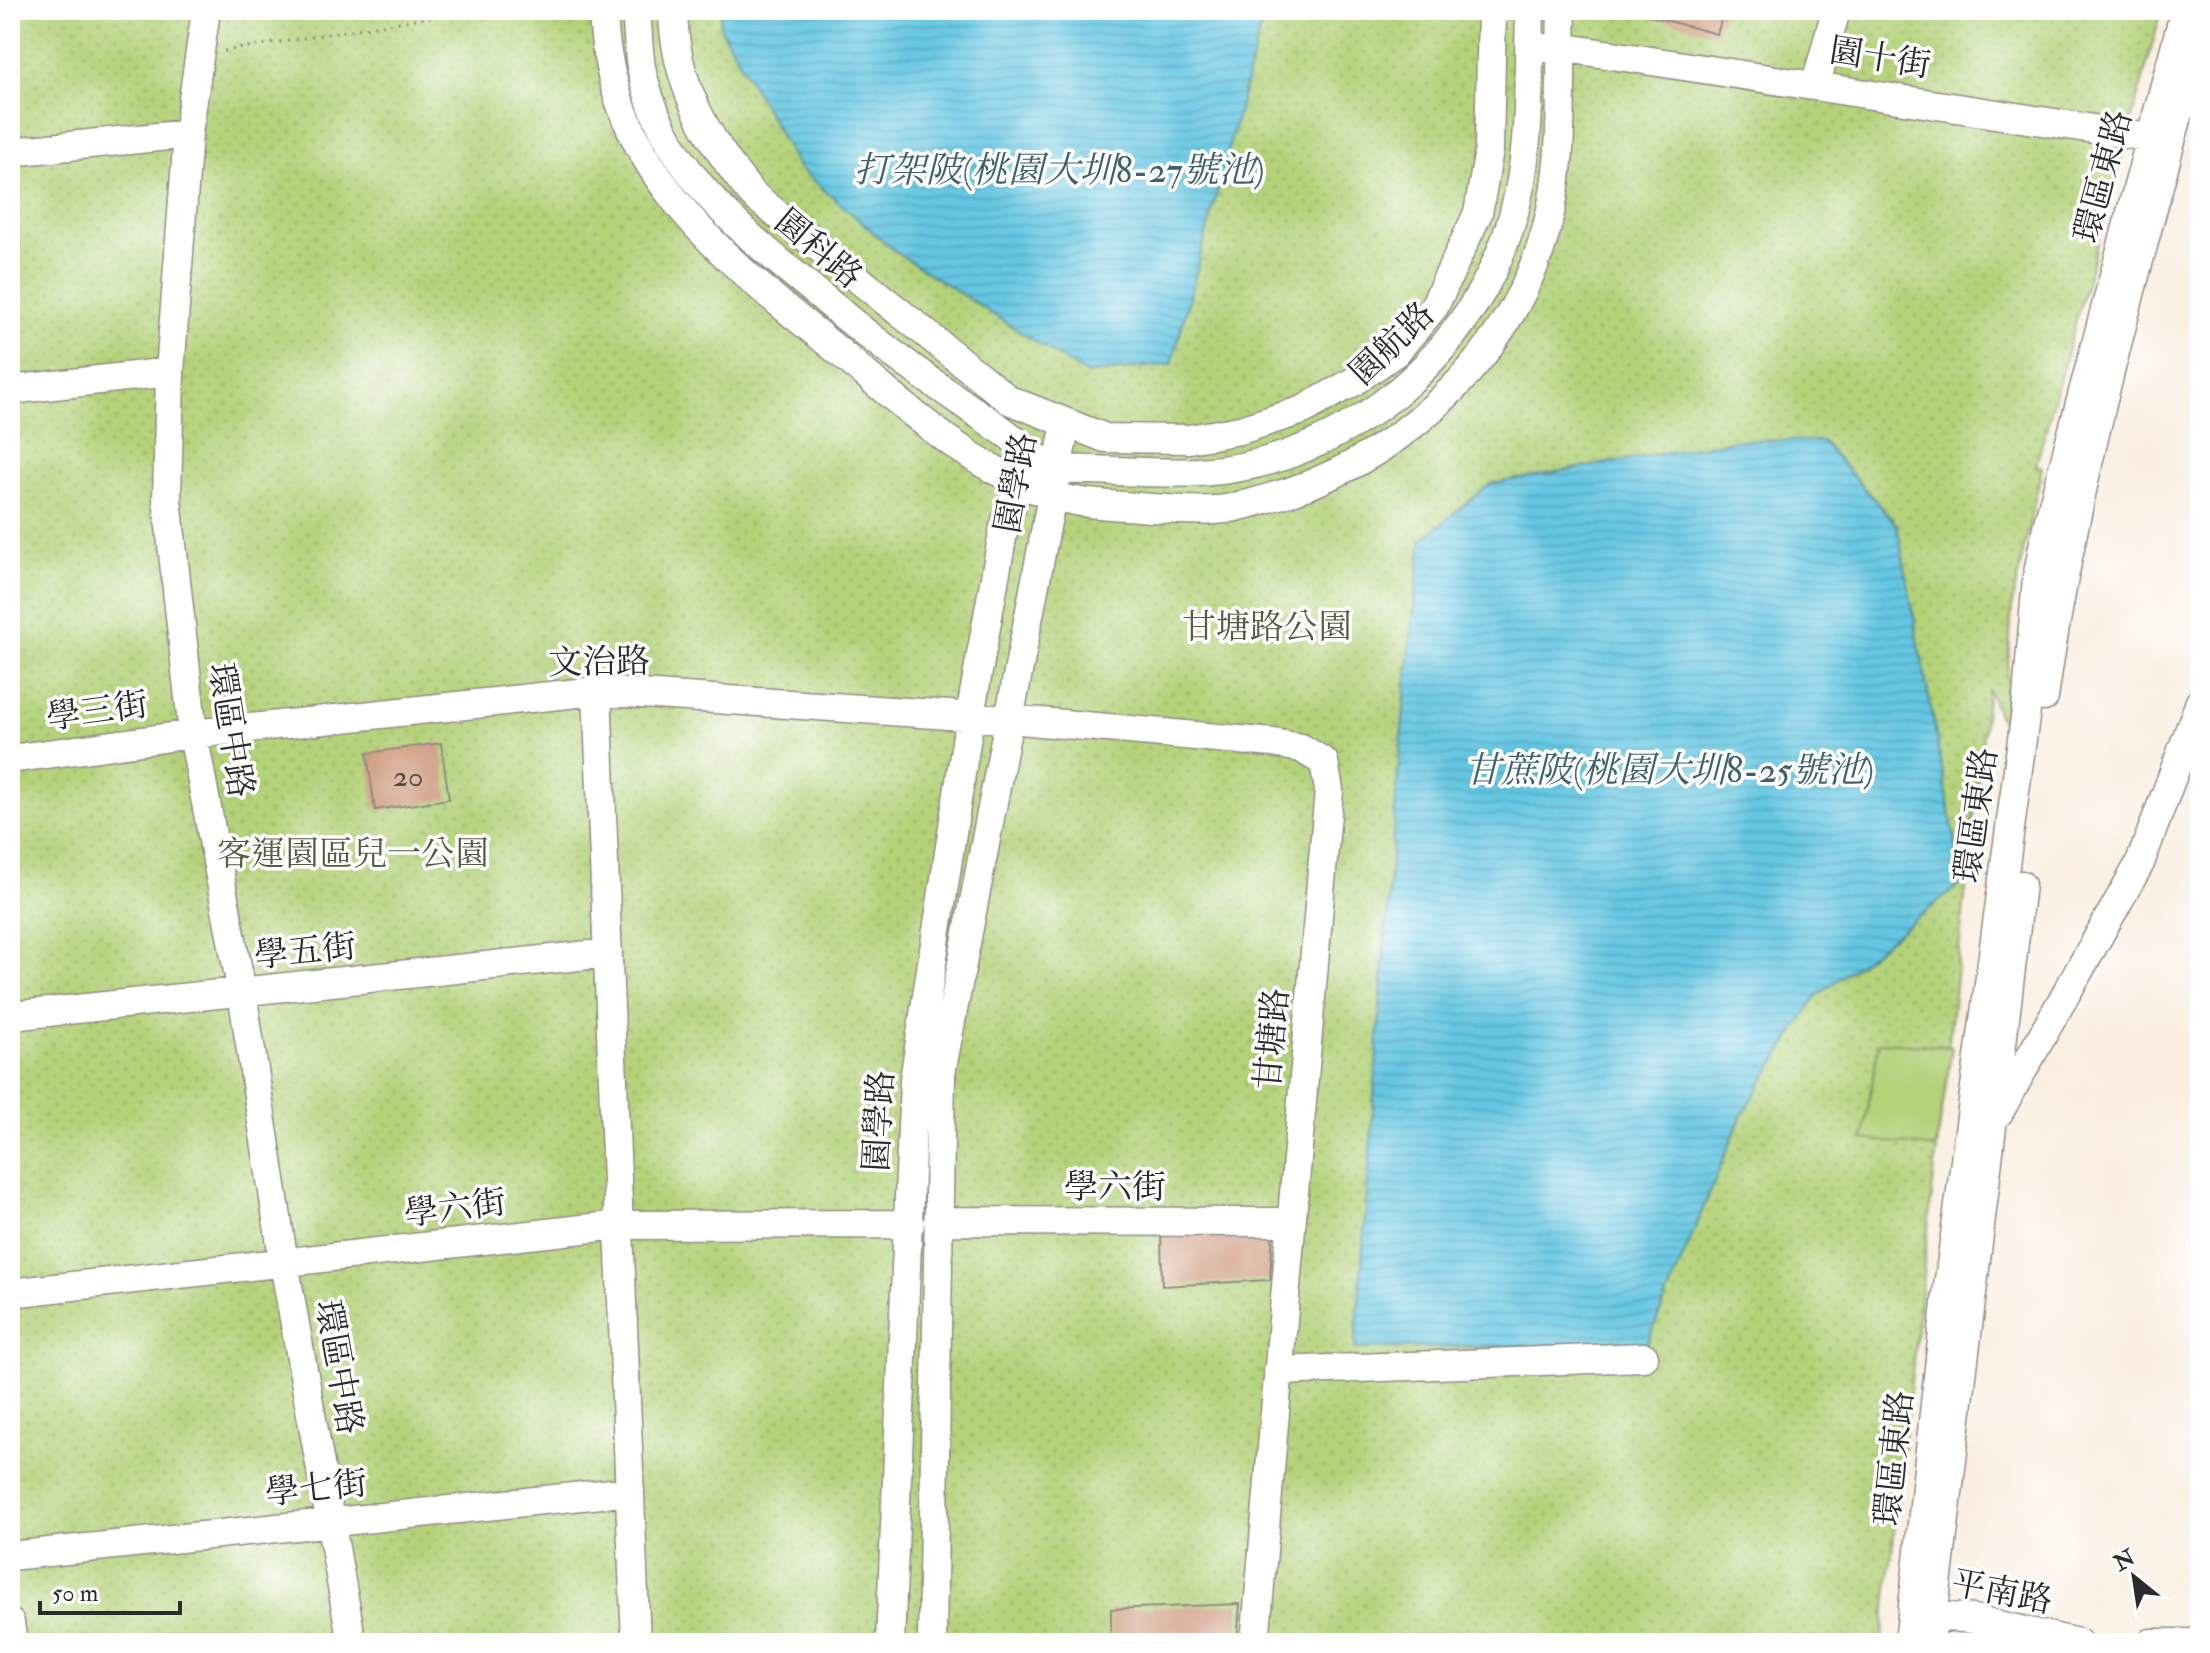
<svg xmlns="http://www.w3.org/2000/svg" width="2210" height="1653" viewBox="0 0 2210 1653" font-family="'IM FELL Double Pica','Noto Serif TC',serif">
	<style>
		.grass { fill: url(#grass-dots); stroke: #6f7e52; stroke-width: 2 }
		.pitch { fill: #b3d279; stroke: #6f7e52; stroke-width: 2 }
		.water { fill: url(#water-rules); stroke: #487886; stroke-width: 2 }
		.building { fill: #ce9a7e }
		.lines { fill: none; stroke-linecap: round; stroke-linejoin: round }
		.minor-casing { stroke: #928c85; stroke-width: 31 }
		.path { stroke: #928c85; stroke-width: 3; stroke-dasharray: 2 6; stroke-linecap: butt }
		.minor { stroke: #fff; stroke-width: 28 }
		.labels { text-anchor: middle; stroke-width: 7; stroke-linejoin: round; paint-order: stroke }
		.number-label { font-size: 30px; fill: #544740 }
		.street-label { font-size: 34px; fill: #2b2b2b; stroke: #fff }
		.park-label { font-size: 34px; fill: #545d42; stroke: #fff }
		.water-label { font-size: 36px; font-style: italic; fill: #3f616b; stroke: #fff }
	</style>
	<defs>
		<pattern id="grass-dots" width="8" height="8" patternUnits="userSpaceOnUse" patternTransform="scale(2)"><rect width="8" height="8" fill="#b3d279"/><path d="M2 2h.1M6 6h.1" fill="none" stroke="#9ab469" stroke-width="1.8" stroke-linecap="round"/></pattern>
		<pattern id="water-rules" width="6" height="5" patternUnits="userSpaceOnUse" patternTransform="scale(2)"><rect width="6" height="5" fill="#64c6e2"/><path d="M0 2.5h6" fill="none" stroke="#57aac2"/></pattern>
	</defs>
	<rect width="100%" height="100%" fill="#fff"/>
	<filter id="ink" filterUnits="userSpaceOnUse"><feTurbulence type="fractalNoise" baseFrequency=".0125" numOctaves="2"/><feDisplacementMap in="SourceGraphic" scale="16" xChannelSelector="R" yChannelSelector="G"/><feConvolveMatrix kernelMatrix="1 2 1 2 8 2 1 2 1" color-interpolation-filters="sRGB"/></filter>
	<filter id="wash" filterUnits="userSpaceOnUse"><feTurbulence type="fractalNoise" baseFrequency=".006" numOctaves="4" result="noise"/><feDisplacementMap in="SourceGraphic" scale="32" xChannelSelector="R" yChannelSelector="G"/><feGaussianBlur stdDeviation="1.8" result="paint"/><feColorMatrix in="noise" values="0 0 0 0 0 0 0 0 0 0 0 0 0 0 0 0 0 1.4 0 .05"/><feComposite in="paint" operator="in"/></filter>
	<g filter="url(#wash)">
		<rect width="100%" height="100%" fill="#f9eedf"/>
		<!-- grass -->
		<path class="grass" d="M 10,10 L 2162,10 L 2036,465 L 2042,467 L 2012,604 L 2004,730 L 1988,689 L 1882,1643 L 10,1643 Z"/>
		<!-- pitch -->
		<path class="pitch" d="M 1879,1042 L 1952,1047 L 1936,1148 L 1863,1139 Z"/>
		<!-- water -->
		<path class="water" d="M 721,10 L 1265,10 L 1172,364 L 1086,374 L 897,253 L 798,167 L 720,27 Z
			M 1737,440 L 1822,441 L 1897,525 L 1963,882 L 1816,997 L 1741,1117 L 1647,1344 L 1355,1349 C 1378,1080 1389,808 1422,540 L 1490,484 Z"/>
		<g id="blocks">
			<!-- building -->
			<path class="building" d="M 1652,10 L 1724,10 L 1717,34 L 1650,16 Z
				M 441,743 L 449,799 L 375,810 L 367,753 Z
				M 1161,1228 L 1273,1230 L 1270,1280 L 1162,1286 Z
				M 1240,1604 L 1237,1643 L 1111,1643 L 1111,1609 Z"/>
		</g>
	</g>
	<g filter="url(#ink)">
		<use href="#blocks" fill-opacity="0" stroke="#928c85" stroke-width="2"/>
		<g class="lines">
			<!-- minor casing -->
			<g class="minor-casing">
				<path id="minor" d="M 206,10 L 188,134 L 170,372 L 167,499 L 193,734 L 242,993 L 284,1263 L 352,1643
					M 603,10 C 607,160 712,250 821,337 C 892,394 961,464 1048,494 C 1077,504 1109,505 1139,507 C 1165,509 1191,512 1216,510 C 1234,509 1252,503 1269,498 C 1392,464 1499,369 1541,247 C 1567,169 1559,90 1562,10
					M 636,10 C 638,29 638,49 641,67 C 663,175 750,237 829,303 C 884,350 943,390 1003,431 C 1018,441 1038,462 1055,468 C 1065,471 1081,469 1091,470 C 1127,471 1163,474 1199,472 C 1351,464 1486,345 1518,196 C 1531,136 1528,71 1530,10
					M 673,10 C 674,83 707,139 752,194 L 1009,400 L 1105,438 L 1189,439 L 1240,430 L 1303,410 L 1353,382 L 1396,352 L 1434,307 L 1478,213 L 1489,150 L 1492,10
					M 1542,48 L 1560,47 L 2165,140
					M 1816,84 L 1836,10
					M 10,152 L 188,134
					M 10,390 L 170,372
					M 597,691 L 636,1643
					M 2044,697 C 2076,471 2142,253 2200,33
					M 10,759 L 193,734 L 597,691 L 1008,719 L 1273,743 L 1301,748 L 1324,762 L 1329,790 L 1255,1643
					M 10,1016 L 608,953
					M 1999,1112 L 2140,863 L 2200,702
					M 938,1221 L 1291,1222
					M 10,1293 L 619,1225 L 910,1224
					M 1278,1371 L 1644,1357
					M 10,1556 L 630,1491
					M 1918,1614 L 1973,1619 L 2078,1643
					M 10,1623 L 13,1643
					M 890,1643 L 914,1080 L 970,716 L 1004,527 L 1025,466
					M 932,1643 L 941,1073 L 1066,423
					M 1909,1643 L 1947,1294 L 2026,710 L 2037,578 L 2047,527 L 2185,10
					M 1930,1643 L 2021,885
					M 2151,1643 L 2192,1643"/>
			</g>
			<!-- path -->
			<path class="path" d="M 224,51 L 473,10"/>
			<!-- minor -->
			<use href="#minor" class="minor"/>
		</g>
	</g>
	<g class="labels">
		<!-- number labels -->
		<g class="number-label">
			<text x="408" y="786">20</text>
		</g>
		<!-- street labels -->
		<g class="street-label">
			<text transform="translate(1880 57) rotate(9)" y="12">園十街</text>
			<text transform="translate(2102 176) rotate(-75)" y="12">環區東路</text>
			<text transform="translate(819 248) rotate(40)" y="12">園科路</text>
			<text transform="translate(1391 343) rotate(-44)" y="12">園航路</text>
			<text transform="translate(1015 483) rotate(-80)" y="12">園學路</text>
			<text transform="translate(599 661) rotate(-1)" y="12">文治路</text>
			<text transform="translate(97 710) rotate(-8)" y="12">學三街</text>
			<text transform="translate(232 730) rotate(81)" y="12">環區中路</text>
			<text transform="translate(1975 815) rotate(-82)" y="12">環區東路</text>
			<text transform="translate(305 950) rotate(-6)" y="12">學五街</text>
			<text transform="translate(1271 1039) rotate(-85)" y="12">甘塘路</text>
			<text transform="translate(878 1121) rotate(-87)" y="12">園學路</text>
			<text x="1115" y="1198">學六街</text>
			<text transform="translate(455 1207) rotate(-7)" y="12">學六街</text>
			<text transform="translate(340 1367) rotate(80)" y="12">環區中路</text>
			<text transform="translate(1893 1458) rotate(-84)" y="12">環區東路</text>
			<text transform="translate(316 1487) rotate(-6)" y="12">學七街</text>
			<text transform="translate(2002 1591) rotate(11)" y="12">平南路</text>
		</g>
		<!-- park labels -->
		<g class="park-label">
			<text x="1267" y="638">甘塘路公園</text>
			<text x="353" y="865">客運園區兒一公園</text>
		</g>
		<!-- water labels -->
		<g class="water-label">
			<text x="1059" y="182">打架陂(桃園大圳8-27號池)</text>
			<text x="1669" y="782">甘蔗陂(桃園大圳8-25號池)</text>
		</g>
	</g>
	<!-- margin -->
	<rect width="2210" height="1653" fill="none" stroke="#fff" stroke-width="40"/>
	<!-- north arrow -->
	<g transform="translate(2134 1577) rotate(330)" stroke="#ffffff" stroke-width="6" paint-order="stroke">
	<path d="M0-6L14 30L0 20L-14 30Z" fill="#2b2b2b"/>
	<text y="-12" font-size="22" font-weight="bold" text-anchor="middle" fill="#2b2b2b">N</text>
	</g>
	<!-- scale -->
	<path d="M40 1601v12h140v-12" fill="none" stroke="#2b2b2b" stroke-width="4"/>
	<text x="52" y="1601" font-size="24" fill="#2b2b2b" stroke="#ffffff" stroke-width="6" paint-order="stroke">50 m</text>
</svg>
